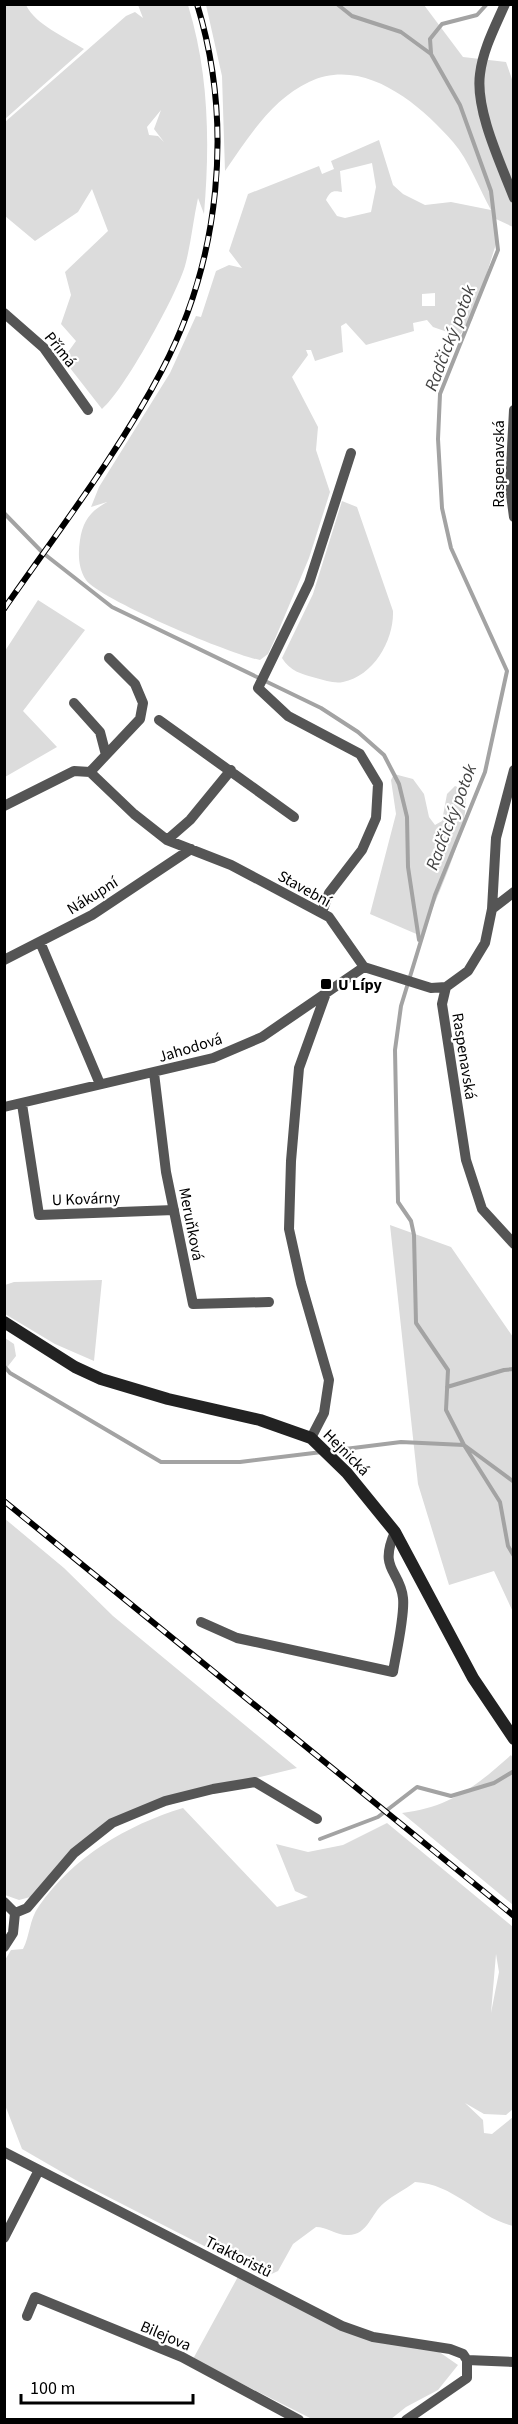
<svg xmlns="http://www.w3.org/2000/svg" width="518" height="2424" viewBox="0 0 518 2424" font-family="'Source Sans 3',sans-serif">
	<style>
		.green { fill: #dcdcdc; fill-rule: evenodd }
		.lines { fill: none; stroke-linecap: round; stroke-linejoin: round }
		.stream { stroke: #a3a3a3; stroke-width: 4 }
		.minor { stroke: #555; stroke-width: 10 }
		.secondary { stroke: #222; stroke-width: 12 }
		.rail-casing { stroke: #000; stroke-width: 6 }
		.rail { stroke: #fff; stroke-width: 4; stroke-dasharray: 11; stroke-linecap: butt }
		.poi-dot { fill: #000; stroke: #fff; stroke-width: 2 }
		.labels { text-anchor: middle; stroke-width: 4.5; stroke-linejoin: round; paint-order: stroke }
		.street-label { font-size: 16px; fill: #000; stroke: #fff }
		.poi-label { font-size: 16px; font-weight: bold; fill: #000; stroke: #fff; text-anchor: start }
		.water-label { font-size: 18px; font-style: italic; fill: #444; stroke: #fff }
	</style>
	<rect width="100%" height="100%" fill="#fff"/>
	<!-- green -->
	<path class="green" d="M 5,4 L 26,5 C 36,25 65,37 84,49 L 5,119 Z
		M 138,5 L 188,5 C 209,73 210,143 204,214 L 198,198 C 193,221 191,244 185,266 C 177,294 124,391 102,409 L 63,359 L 76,341 L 61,324 L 71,295 L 65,272 L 108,231 L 92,189 L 78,212 L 35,241 L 5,216 L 5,122 L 126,16 L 135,12 L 143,18 ZM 161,110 L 154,129 L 164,142 L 158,136 L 149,135 L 147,127 Z
		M 206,5 L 424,5 L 463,57 L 506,62 L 514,85 L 513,227 L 496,219 L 496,244 L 472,320 L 459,336 L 433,327 L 427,320 L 413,323 L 414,331 L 366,345 L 346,323 L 341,326 L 343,352 L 315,361 L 311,350 L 306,350 L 308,355 L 292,377 L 318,427 L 316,450 L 330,492 L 309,558 L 275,639 L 268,654 L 260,660 C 232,655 101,600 86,580 C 78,568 78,553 80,540 C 83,520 91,511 107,502 L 91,507 L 99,487 L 170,373 L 196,316 L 201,317 L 216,271 L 229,265 L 242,268 L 229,251 L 248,194 L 319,166 L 322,174 L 334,169 L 331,161 L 379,140 L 393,185 L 403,194 L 425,205 L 451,202 L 491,210 C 479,189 469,160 453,142 C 419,103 363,56 309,82 C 272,99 247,139 225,171 L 222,76 ZM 372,163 L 376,187 L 371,212 L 345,218 L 337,216 L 326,200 C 330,191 333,190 342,192 L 340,171 ZM 435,293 L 435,306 L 422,306 L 422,294 Z
		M 342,501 L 357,507 L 393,611 C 394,640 374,676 343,682 C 334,684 325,680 316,678 C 301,674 290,671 282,658 L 313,594 Z
		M 38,600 L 85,630 L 23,711 L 57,747 L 5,777 L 5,651 Z
		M 394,774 L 413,779 L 424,794 L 429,817 L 435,825 L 442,821 L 447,794 L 455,786 L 464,790 C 475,818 433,906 421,936 L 370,914 L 396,814 L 391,780 Z
		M 390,1225 L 451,1247 L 513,1337 L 513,1612 L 494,1571 L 449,1585 L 418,1484 Z
		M 102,1280 L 94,1361 L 55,1344 L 5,1314 L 5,1285 L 14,1282 Z
		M 5,1338 L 14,1344 L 16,1356 L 5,1370 Z
		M 4,1518 L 64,1568 L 113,1616 L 297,1768 L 248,1780 L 106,1825 L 34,1896 L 19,1900 L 5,1895 Z
		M 511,1755 L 514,1760 L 513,1905 L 402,1813 C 450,1807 475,1787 511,1755 Z
		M 183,1808 L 277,1907 L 308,1897 L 295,1891 L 276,1844 L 308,1852 L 343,1845 L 387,1823 L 513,1927 L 513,2109 L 506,2115 L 484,2114 L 465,2103 L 483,2120 L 484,2133 L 492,2134 L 513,2117 L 513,2226 C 477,2217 454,2184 415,2182 C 405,2190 393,2195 384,2203 C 371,2213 368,2236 347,2235 C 336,2235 327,2227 316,2227 L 293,2244 L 278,2271 L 265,2277 L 79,2182 L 22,2149 L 5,2105 L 5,1960 L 11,1950 L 23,1949 C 30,1936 29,1920 39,1906 C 73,1857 127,1825 183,1808 ZM 496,1954 L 499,1972 L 491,2013 Z
		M 240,2273 L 375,2340 L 435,2349 L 458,2365 L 438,2390 L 406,2407 L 391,2419 L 314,2420 L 193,2359 Z"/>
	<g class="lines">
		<!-- stream -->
		<path class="stream" d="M 337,4 L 352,16 L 401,32 L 431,54 L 460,105 L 491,191 L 498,250 L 440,394 L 438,439 L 442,508 L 451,548 L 507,671 L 485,772 L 435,895 L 401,1006 L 395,1050 L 398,1202 L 411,1221 L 414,1235 L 416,1323 L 448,1370 L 446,1410 L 464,1445 L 500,1502 L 508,1546 L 514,1556
			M 431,53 L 430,39 L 442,24 L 477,15 L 487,4
			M 4,513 L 43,553 L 112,607 L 321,708 L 358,732 L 384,755 L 399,784 L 407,817 L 408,867 L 419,940
			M 4,1366 L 10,1373 L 161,1462 L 240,1462 L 322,1452
			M 447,1387 L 504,1370 L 514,1369
			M 329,1451 L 401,1442 L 464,1445 L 514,1482
			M 320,1839 L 378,1817 L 417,1787 L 451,1796 L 494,1783 L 514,1771"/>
		<!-- minor -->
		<path class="minor" d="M 505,4 C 495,27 483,49 480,74 C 475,110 501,164 514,198
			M 4,313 L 44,348 L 88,410
			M 514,410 L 510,487 L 514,517
			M 74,703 L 100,732 L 106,755
			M 159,720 L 294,817
			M 514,770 L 496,838 L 492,909 L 485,943 L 468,971 L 446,987 L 442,1004 L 466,1160 L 482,1209 L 514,1244
			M 90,772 L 140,719 L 143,703 L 135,684 L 109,658
			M 4,806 L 74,771 L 90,772 L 134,814 L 167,840 L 231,865 L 329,917 L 364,967 L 431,988 L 446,987
			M 167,840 L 190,820 L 231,770
			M 492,909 L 514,892
			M 322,912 L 329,893 L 362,850 L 376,818 L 378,784 L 360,754 L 288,716 L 258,688 L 309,583 L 351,453
			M 40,942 L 100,1084
			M 4,960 L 92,915 L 191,849
			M 154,1073 L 166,1172 L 193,1304 L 269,1302
			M 22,1104 L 39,1215 L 174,1210
			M 4,1107 L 213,1058 L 262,1037 L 364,967
			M 311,1438 L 324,1413 L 329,1380 L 301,1283 L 289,1229 L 291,1161 L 299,1068 L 326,993
			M 201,1622 L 237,1638 L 393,1672 C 396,1653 405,1616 403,1598 C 400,1570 378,1570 395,1532
			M 4,1902 L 15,1913 L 13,1933 L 4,1947
			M 15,1913 L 27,1908 L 74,1853 L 112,1823 L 165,1801 L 213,1789 L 255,1782 L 317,1819
			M 4,2152 L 342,2326 L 373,2337 L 450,2349 L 463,2354 L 467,2360
			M 4,2238 L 39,2170
			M 27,2316 L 35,2297 L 182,2357 L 299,2420
			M 467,2360 L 514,2362
			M 406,2420 L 467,2378 L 467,2360"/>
		<!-- secondary -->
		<path class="secondary" d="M 4,1322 L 75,1367 L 101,1379 L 168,1399 L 260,1420 L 311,1438 L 347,1473 L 395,1532 L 473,1678 L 514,1739"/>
		<!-- rail casing -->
		<g class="rail-casing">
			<path id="rail" d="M 4,609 C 58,531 118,454 162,370 C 220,260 234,124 197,4
				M 4,1501 L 514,1916"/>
		</g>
		<!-- rail -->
		<use href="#rail" class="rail"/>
	</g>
	<!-- markers -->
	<rect class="poi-dot" x="320" y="978" width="12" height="12" rx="3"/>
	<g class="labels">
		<!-- street labels -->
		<g class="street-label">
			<text transform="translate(61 349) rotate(51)" y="6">Přímá</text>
			<text transform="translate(498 464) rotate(-90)" y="6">Raspenavská</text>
			<text transform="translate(305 888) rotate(29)" y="6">Stavební</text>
			<text transform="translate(92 895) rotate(-32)" y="6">Nákupní</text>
			<text transform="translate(190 1047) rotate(-17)" y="6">Jahodová</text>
			<text transform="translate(465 1056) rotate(81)" y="6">Raspenavská</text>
			<text transform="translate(86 1198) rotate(-2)" y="6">U Kovárny</text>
			<text transform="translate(192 1224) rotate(79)" y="6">Meruňková</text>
			<text transform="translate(347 1452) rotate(45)" y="6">Hejnická</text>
			<text transform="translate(239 2256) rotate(27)" y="6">Traktoristů</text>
			<text transform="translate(166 2335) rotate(23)" y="6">Bilejova</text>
		</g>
		<!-- poi labels -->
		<g class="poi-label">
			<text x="338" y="990">U Lípy</text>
		</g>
		<!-- water labels -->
		<g class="water-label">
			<text transform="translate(450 338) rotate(-69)" y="6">Radčický potok</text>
			<text transform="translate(451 817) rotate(-69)" y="6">Radčický potok</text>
		</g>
	</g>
	<!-- border -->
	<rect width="518" height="2424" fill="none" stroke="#000000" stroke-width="12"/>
	<!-- scale -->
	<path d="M21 2394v9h172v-9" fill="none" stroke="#000000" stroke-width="3"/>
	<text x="30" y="2394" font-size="18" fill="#000000" stroke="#ffffff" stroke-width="4.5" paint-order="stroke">100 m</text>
</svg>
